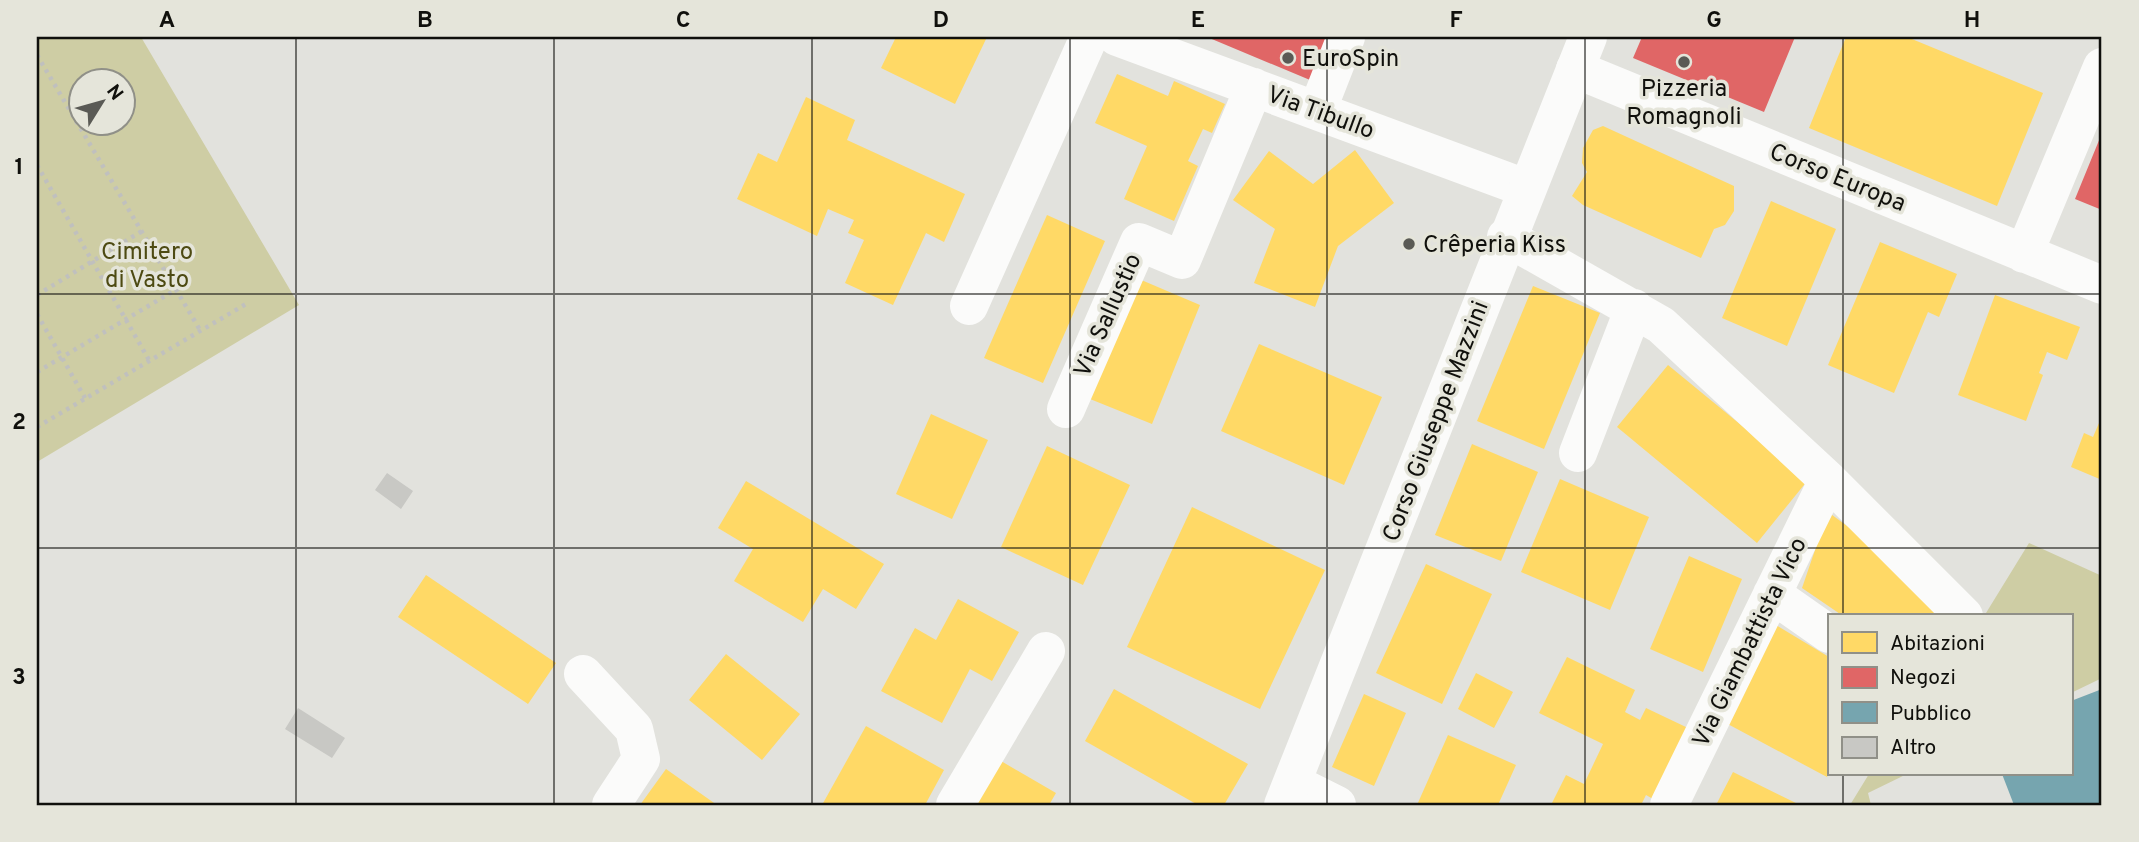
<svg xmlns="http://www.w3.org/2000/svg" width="2139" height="842" viewBox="0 0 2139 842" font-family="Overpass,sans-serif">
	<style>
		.green { fill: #cecda4; fill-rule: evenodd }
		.homes { fill: #ffd966 }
		.shops { fill: #e06666 }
		.public { fill: #76a5af }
		.building { fill: #c8c8c4 }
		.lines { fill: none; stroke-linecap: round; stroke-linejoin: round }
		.path { stroke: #c0c0be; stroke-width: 4.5; stroke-dasharray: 3.5 5; stroke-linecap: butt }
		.minor { stroke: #fbfbfa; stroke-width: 38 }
		.major { stroke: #fbfbfa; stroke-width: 38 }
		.grid { fill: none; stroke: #10100c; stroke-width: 2; stroke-opacity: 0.55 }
		.poi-dot { fill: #5a5a55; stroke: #e5e5da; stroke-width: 2.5 }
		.labels { text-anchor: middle; stroke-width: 7; stroke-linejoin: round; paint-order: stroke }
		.poi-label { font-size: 24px; fill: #10100c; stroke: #e5e5da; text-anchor: start }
		.street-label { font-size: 24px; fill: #10100c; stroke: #e5e5da }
		.park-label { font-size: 24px; fill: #4d4a12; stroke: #e5e5da }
		.neatline { fill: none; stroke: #10100c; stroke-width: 2.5 }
		.grid-label { font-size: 23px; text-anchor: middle; font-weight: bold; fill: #10100c }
	</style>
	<rect width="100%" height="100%" fill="#e2e2dd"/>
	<!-- green -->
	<path class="green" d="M 37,37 L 141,37 L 299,305 L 37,462 ZM 80,80 L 122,80 L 122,122 L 80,122 Z
		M 2029,543 L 2102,576 L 2102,678 L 2071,693 L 2071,616 L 1989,616 L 1986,613 Z
		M 1869,774 L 1907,774 L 1868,793 L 1871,805 L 1850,805 Z"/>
	<!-- homes -->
	<path class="homes" d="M 896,37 L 987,37 L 955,104 L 881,68 Z
		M 1846,37 L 1907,37 L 2043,93 L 1997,206 L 1809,128 Z
		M 1117,74 L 1168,96 L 1174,81 L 1225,104 L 1212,133 L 1203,129 L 1188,161 L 1198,166 L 1174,221 L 1124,199 L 1147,146 L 1095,123 Z
		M 806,97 L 855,120 L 847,140 L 965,194 L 944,242 L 926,233 L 893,305 L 845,283 L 864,240 L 848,233 L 854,220 L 828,209 L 817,236 L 737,199 L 758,153 L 777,162 Z
		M 1603,126 L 1734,186 L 1734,211 L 1725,225 L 1714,229 L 1701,258 L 1583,205 L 1572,196 L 1587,172 L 1582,163 L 1583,148 L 1593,130 Z
		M 1355,150 L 1394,203 L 1338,246 L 1315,307 L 1254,283 L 1275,229 L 1233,200 L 1269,151 L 1313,184 Z
		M 1771,201 L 1836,229 L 1787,346 L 1722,318 Z
		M 1047,215 L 1105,241 L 1043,383 L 984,358 Z
		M 1880,242 L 1957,274 L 1939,317 L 1928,312 L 1894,393 L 1828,365 Z
		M 1139,279 L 1200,305 L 1152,424 L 1090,399 Z
		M 1533,286 L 1600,313 L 1544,449 L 1477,421 Z
		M 1995,295 L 2080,327 L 2067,360 L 2047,352 L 2039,373 L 2043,375 L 2026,421 L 1958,395 Z
		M 1259,344 L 1382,397 L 1344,485 L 1221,431 Z
		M 1668,365 L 1808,480 L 1757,543 L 1617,427 Z
		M 931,414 L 988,440 L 952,519 L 896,494 Z
		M 2102,416 L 2102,480 L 2071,467 L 2084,433 L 2093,437 Z
		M 1472,444 L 1538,472 L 1501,561 L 1435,535 Z
		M 1047,446 L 1130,485 L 1083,585 L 1001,547 Z
		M 1560,479 L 1649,517 L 1610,610 L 1521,572 Z
		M 746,481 L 884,564 L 856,609 L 823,589 L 803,622 L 734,581 L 753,549 L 718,528 Z
		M 1192,507 L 1325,570 L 1260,709 L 1127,647 Z
		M 1828,512 L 1895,561 L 1943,616 L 1843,616 L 1802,588 Z
		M 1689,556 L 1742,579 L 1703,672 L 1650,649 Z
		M 1426,564 L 1492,594 L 1442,704 L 1376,673 Z
		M 426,575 L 556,663 L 528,704 L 398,617 Z
		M 958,599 L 1019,632 L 992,681 L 970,669 L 942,723 L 881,691 L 915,628 L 936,640 Z
		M 1776,625 L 1829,657 L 1829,772 L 1827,777 L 1724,722 Z
		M 726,654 L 800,714 L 762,760 L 689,700 Z
		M 1567,657 L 1635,690 L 1625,712 L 1640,720 L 1646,708 L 1688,728 L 1653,799 L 1646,795 L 1641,805 L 1551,805 L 1566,775 L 1584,784 L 1603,744 L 1539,713 Z
		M 1476,673 L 1513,692 L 1494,728 L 1458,709 Z
		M 1114,689 L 1248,764 L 1224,805 L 1198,805 L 1085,741 Z
		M 1364,694 L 1406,713 L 1374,786 L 1332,767 Z
		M 866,726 L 944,770 L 925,805 L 822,805 Z
		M 1448,735 L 1516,765 L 1498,805 L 1417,805 Z
		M 1001,761 L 1056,793 L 1049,805 L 976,805 Z
		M 666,769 L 717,805 L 640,805 Z
		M 1733,772 L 1800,805 L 1716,805 Z"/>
	<!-- shops -->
	<path class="shops" d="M 1207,37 L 1327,37 L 1310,80 Z
		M 1642,37 L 1795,37 L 1764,112 L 1633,58 Z
		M 2102,133 L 2102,210 L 2075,199 Z"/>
	<!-- public -->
	<path class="public" d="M 2102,689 L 2102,805 L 2014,805 L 2002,774 L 2071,774 L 2071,701 Z"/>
	<!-- building -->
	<path class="building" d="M 387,473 L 413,491 L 401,509 L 375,490 Z
		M 298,708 L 345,738 L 332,758 L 285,729 Z"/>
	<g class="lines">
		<!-- path -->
		<path class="path" d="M 37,55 L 200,330
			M 37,165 L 149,360
			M 37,295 L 142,231
			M 37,314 L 85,398
			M 37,372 L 177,289
			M 37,427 L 246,304"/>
		<!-- minor -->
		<path class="minor" d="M 1117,37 L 1525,188
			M 1575,69 L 2102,285
			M 1317,111 L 1346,37
			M 1506,237 L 1661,325 L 1828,480 L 1964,616
			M 2024,254 L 2102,67
			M 969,306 L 1089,37
			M 1066,409 L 1139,242 L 1182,260 L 1254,87
			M 1578,453 L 1634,308
			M 1772,594 L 1829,634
			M 583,674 L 634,729 L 641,759 L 611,805
			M 1295,784 L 1337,805
			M 955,805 L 1046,651
			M 1669,805 L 1828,480"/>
		<!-- major -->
		<path class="major" d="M 1283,805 L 1588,37"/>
	</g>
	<!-- grid -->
	<path class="grid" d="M 296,37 L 296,805M 554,37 L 554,805M 812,37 L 812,805M 1070,37 L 1070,805M 1327,37 L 1327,805M 1585,37 L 1585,805M 1843,37 L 1843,616M 37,294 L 2102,294M 37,548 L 2102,548M 1843,774 L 1843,805"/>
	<!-- markers -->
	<g class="poi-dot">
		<circle cx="1288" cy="58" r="7"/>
		<circle cx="1684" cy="62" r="7"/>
		<circle cx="1409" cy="244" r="7"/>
	</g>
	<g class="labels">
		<!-- poi labels -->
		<g class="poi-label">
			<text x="1302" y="66">EuroSpin</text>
			<text x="1684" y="96" text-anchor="middle">Pizzeria<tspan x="1684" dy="28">Romagnoli</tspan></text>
			<text x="1423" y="252">Crêperia Kiss</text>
		</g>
		<!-- street labels -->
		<g class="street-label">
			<text transform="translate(1321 112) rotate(20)" y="8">Via Tibullo</text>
			<text transform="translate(1838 177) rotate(22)" y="8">Corso Europa</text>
			<text transform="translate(1107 315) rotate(-66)" y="8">Via Sallustio</text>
			<text transform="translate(1435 421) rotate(-69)" y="8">Corso Giuseppe Mazzini</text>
			<text transform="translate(1749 642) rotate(-64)" y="8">Via Giambattista Vico</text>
		</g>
		<!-- park labels -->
		<g class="park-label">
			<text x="147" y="259">Cimitero<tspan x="147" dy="28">di Vasto</tspan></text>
		</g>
	</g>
	<!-- border -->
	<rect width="2139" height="842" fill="none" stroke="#e5e5da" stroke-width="77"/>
	<!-- legend -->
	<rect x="1828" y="614" width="245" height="161" fill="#e5e5da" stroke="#909088" stroke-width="2"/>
	<rect x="1842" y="632" width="35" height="21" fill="#ffd966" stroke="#909088" stroke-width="2"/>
	<text x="1890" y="650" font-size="21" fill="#10100c">Abitazioni</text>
	<rect x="1842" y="667" width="35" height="21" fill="#e06666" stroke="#909088" stroke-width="2"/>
	<text x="1890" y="684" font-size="21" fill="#10100c">Negozi</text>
	<rect x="1842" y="702" width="35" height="21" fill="#76a5af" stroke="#909088" stroke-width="2"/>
	<text x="1890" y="720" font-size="21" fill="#10100c">Pubblico</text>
	<rect x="1842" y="737" width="35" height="21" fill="#c8c8c4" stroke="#909088" stroke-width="2"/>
	<text x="1890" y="754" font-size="21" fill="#10100c">Altro</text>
	<!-- north arrow -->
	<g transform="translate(102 102) rotate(53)"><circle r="33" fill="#e5e5da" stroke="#909088" stroke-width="2"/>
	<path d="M0-5L12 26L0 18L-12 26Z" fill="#5a5a55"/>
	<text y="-10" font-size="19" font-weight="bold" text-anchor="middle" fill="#10100c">N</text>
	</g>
	<rect x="38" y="38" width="2062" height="766" class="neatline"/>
	<g class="grid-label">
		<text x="167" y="27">A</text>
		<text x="425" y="27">B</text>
		<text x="683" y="27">C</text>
		<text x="941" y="27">D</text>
		<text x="1198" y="27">E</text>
		<text x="1456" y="27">F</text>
		<text x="1714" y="27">G</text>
		<text x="1972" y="27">H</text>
		<text x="19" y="174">1</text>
		<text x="19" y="429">2</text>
		<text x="19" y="684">3</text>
	</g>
</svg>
